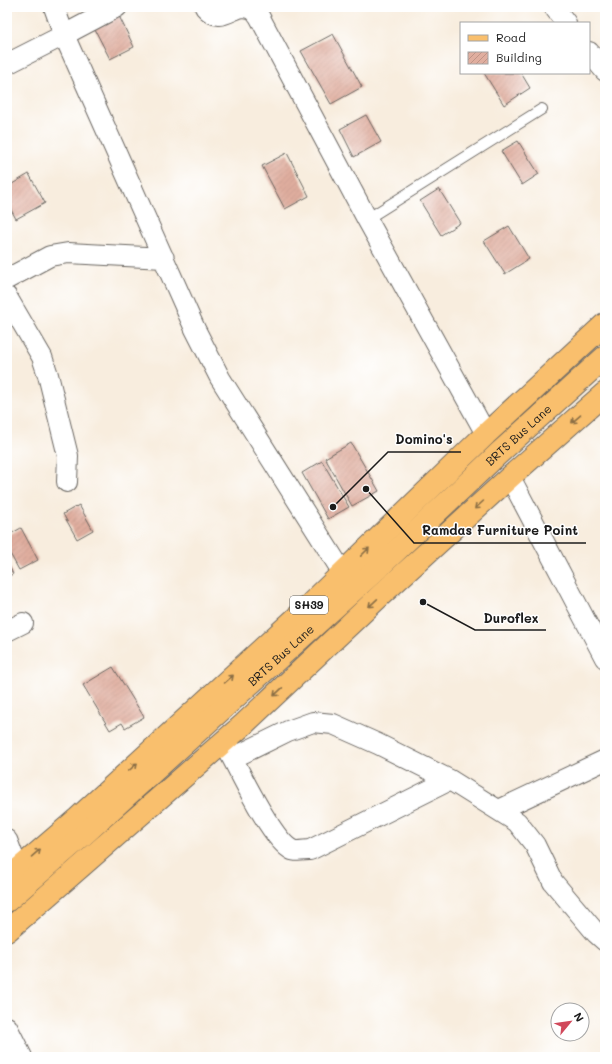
<svg xmlns="http://www.w3.org/2000/svg" width="612" height="1064" viewBox="0 0 612 1064" font-family="Mali,sans-serif">
	<style>
		.building { fill: url(#building-hatch) }
		.lines { fill: none; stroke-linecap: round; stroke-linejoin: round }
		.lane-casing { stroke: #696560; stroke-width: 12 }
		.street-casing { stroke: #696560; stroke-width: 22 }
		.primary-casing { stroke: #696560; stroke-width: 24 }
		.lane { stroke: #fff; stroke-width: 10 }
		.street { stroke: #fff; stroke-width: 20 }
		.primary { stroke: #f9bf6d; stroke-width: 22 }
		.oneway { stroke: #8a6e44 }
		.labels { text-anchor: middle; stroke-width: 3; stroke-linejoin: round; paint-order: stroke }
		.shield { fill: #fff; stroke: #606060; stroke-width: 1 }
		.shield-label { font-size: 11px; font-weight: bold; fill: #1c1c1c }
		.street-label { font-size: 12px; fill: #1c1c1c; stroke: #fff }
		.leader { fill: none; stroke: #1c1c1c; stroke-width: 1.5 }
		.callout-dot { fill: #1c1c1c; stroke: #fff; stroke-width: 1.5 }
		.callout-label { font-size: 13px; text-anchor: middle; font-weight: bold; fill: #1c1c1c; stroke: #fff; stroke-width: 3; stroke-linejoin: round; paint-order: stroke }
	</style>
	<defs>
		<pattern id="building-hatch" width="6" height="6" patternUnits="userSpaceOnUse"><rect width="6" height="6" fill="#e0ae9f"/><path d="M-1 1l2-2M0 6l6-6M5 7l2-2" fill="none" stroke="#c09588"/></pattern>
	</defs>
	<rect width="100%" height="100%" fill="#fff"/>
	<filter id="ink" filterUnits="userSpaceOnUse"><feTurbulence type="fractalNoise" baseFrequency=".025" numOctaves="2"/><feDisplacementMap in="SourceGraphic" scale="8" xChannelSelector="R" yChannelSelector="G"/><feConvolveMatrix kernelMatrix="1 2 1 2 8 2 1 2 1" color-interpolation-filters="sRGB"/></filter>
	<filter id="wash" filterUnits="userSpaceOnUse"><feTurbulence type="fractalNoise" baseFrequency=".012" numOctaves="4" result="noise"/><feDisplacementMap in="SourceGraphic" scale="16" xChannelSelector="R" yChannelSelector="G"/><feGaussianBlur stdDeviation="0.9" result="paint"/><feColorMatrix in="noise" values="0 0 0 0 0 0 0 0 0 0 0 0 0 0 0 0 0 1.4 0 .05"/><feComposite in="paint" operator="in"/></filter>
	<g filter="url(#wash)">
		<rect width="100%" height="100%" fill="#f8edde"/>
		<g id="blocks">
			<!-- building -->
			<path class="building" d="M 119,16 L 134,47 L 110,59 L 94,28 Z
				M 333,34 L 362,87 L 331,104 L 301,51 Z
				M 484,73 L 521,73 L 530,88 L 504,105 Z
				M 366,115 L 381,142 L 354,157 L 340,129 Z
				M 518,141 L 539,174 L 522,185 L 501,151 Z
				M 287,153 L 309,196 L 285,209 L 262,166 Z
				M 29,174 L 45,203 L 16,219 L 7,202 L 7,187 Z
				M 439,189 L 460,223 L 441,235 L 420,201 Z
				M 509,226 L 529,259 L 505,274 L 484,241 Z
				M 351,443 L 379,491 L 352,506 L 325,458 Z
				M 322,461 L 349,507 L 328,519 L 302,473 Z
				M 79,505 L 93,530 L 77,539 L 63,514 Z
				M 21,528 L 38,560 L 19,570 L 7,548 L 7,536 Z
				M 7,562 L 13,574 L 7,577 Z
				M 113,667 L 144,717 L 125,728 L 122,723 L 110,730 L 83,685 Z"/>
		</g>
	</g>
	<g filter="url(#ink)">
		<use href="#blocks" fill-opacity="0" stroke="#696560" stroke-width="1"/>
		<g class="lines">
			<!-- lane casing -->
			<g class="lane-casing">
				<path id="lane" d="M 367,219 L 542,109"/>
			</g>
			<!-- street casing -->
			<g class="street-casing">
				<path id="street" d="M 117,7 L 64,35 L 195,329 L 220,378 L 343,573
					M 205,7 C 223,28 234,0 252,9 C 255,10 257,14 259,16 L 367,219 L 486,434
					M 554,7 L 566,23
					M 589,52 L 605,71
					M 7,64 L 64,35 L 54,7
					M 7,279 L 50,256 L 68,253 L 164,258
					M 7,297 L 42,357 L 48,375 L 68,456 L 67,482
					M 510,477 L 605,658
					M 7,631 L 23,623
					M 226,746 C 238,768 271,840 292,850 C 296,852 305,850 310,850 L 450,780
					M 233,758 L 288,731 L 313,722 L 333,724 L 378,744 L 450,780 L 517,822 L 535,845 L 553,882 L 596,933 L 605,941
					M 499,810 L 605,760
					M 7,840 L 18,869
					M 7,1027 L 22,1057"/>
			</g>
			<!-- primary casing -->
			<g class="primary-casing">
				<g id="primary">
					<path d="M 7,879 L 78,818 L 297,617 L 486,434 L 605,324"/>
					<path id="s1" d="M 7,901 L 81,837 L 379,567 L 498,454 L 605,357"/>
					<path d="M 7,931 L 244,724 L 382,594 L 510,477 L 605,393"/>
				</g>
			</g>
			<!-- lane -->
			<use href="#lane" class="lane"/>
			<!-- street -->
			<use href="#street" class="street"/>
			<!-- primary -->
			<use href="#primary" class="primary"/>
		</g>
		<!-- one-way arrows -->
		<defs><path id="oneway-shaft" d="M-6 0H5M1.5-3L5.5 0L1.5 3" fill="none" stroke-width="1.6" stroke-linecap="round" stroke-linejoin="round"/></defs>
		<g class="oneway">
			<use href="#oneway-shaft" transform="translate(576 419) rotate(139)"/>
			<use href="#oneway-shaft" transform="translate(479 505) rotate(138)"/>
			<use href="#oneway-shaft" transform="translate(365 552) rotate(-44)"/>
			<use href="#oneway-shaft" transform="translate(373 603) rotate(137)"/>
			<use href="#oneway-shaft" transform="translate(229 679) rotate(-42)"/>
			<use href="#oneway-shaft" transform="translate(278 692) rotate(137)"/>
			<use href="#oneway-shaft" transform="translate(133 767) rotate(-42)"/>
			<use href="#oneway-shaft" transform="translate(36 853) rotate(-41)"/>
		</g>
	</g>
	<g class="labels">
		<!-- shield labels -->
		<rect class="shield" x="290" y="596" width="38" height="18" rx="3"/>
		<g class="shield-label">
			<text x="309" y="609">SH39</text>
		</g>
		<!-- street labels -->
		<g class="street-label">
			<text dy="4" stroke="none"><textPath href="#s1" startOffset="692">BRTS Bus Lane</textPath></text>
			<text dy="4" stroke="none"><textPath href="#s1" startOffset="368">BRTS Bus Lane</textPath></text>
		</g>
	</g>
	<!-- callouts -->
	<path class="leader" d="M333 507L388 452H461M366 489L414 543H586M423 602L475 630H546"/>
	<g class="callout-dot">
		<circle cx="333" cy="507" r="4"/>
		<circle cx="366" cy="489" r="4"/>
		<circle cx="423" cy="602" r="4"/>
	</g>
	<g class="callout-label">
		<text x="424" y="444">Domino's</text>
		<text x="500" y="535">Ramdas Furniture Point</text>
		<text x="511" y="623">Duroflex</text>
	</g>
	<!-- margin -->
	<rect width="612" height="1064" fill="none" stroke="#fff" stroke-width="24"/>
	<!-- legend -->
	<rect x="460" y="22" width="130" height="52" fill="#ffffff" stroke="#a4a4a4"/>
	<rect x="468" y="35" width="20" height="6" fill="#f9bf6d" stroke="#a4a4a4"/>
	<text x="496" y="42" font-size="12" fill="#1c1c1c">Road</text>
	<rect x="468" y="52" width="20" height="12" fill="url(#building-hatch)" stroke="#a4a4a4"/>
	<text x="496" y="62" font-size="12" fill="#1c1c1c">Building</text>
	<!-- north arrow -->
	<g transform="translate(570 1022) rotate(61)"><circle r="19" fill="#ffffff" stroke="#a4a4a4"/>
	<path d="M0-3L7 15L0 10L-7 15Z" fill="#d1495b"/>
	<text y="-6" font-size="11" font-weight="bold" text-anchor="middle" fill="#1c1c1c">N</text>
	</g>
</svg>
